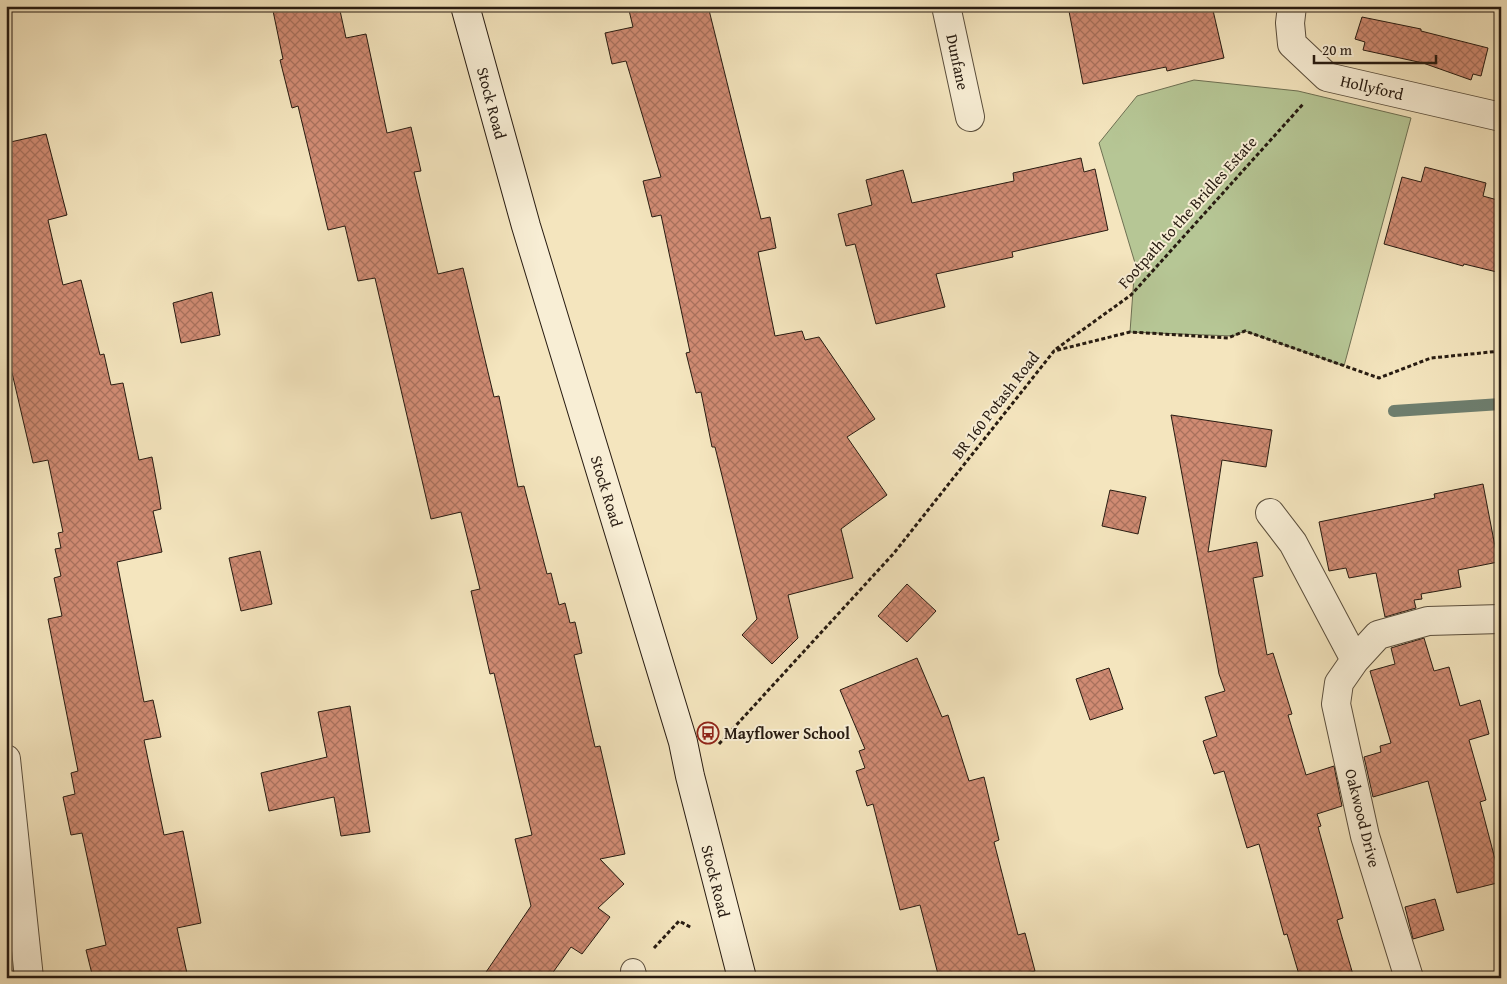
<svg xmlns="http://www.w3.org/2000/svg" width="1507" height="984" viewBox="0 0 1507 984" font-family="'Gentium Book Plus',serif">
	<style>
		.grass { fill: #b6c695; stroke: #6e7053 }
		.lines { fill: none; stroke-linecap: round; stroke-linejoin: round }
		.stream { stroke: #6e7e6e; stroke-width: 12 }
		.building { fill: url(#building-cross-hatch); stroke: #271b11 }
		.service-casing { stroke: #5a4e3c; stroke-width: 26 }
		.minor-casing { stroke: #5a4e3c; stroke-width: 30 }
		.secondary-casing { stroke: #271b11; stroke-width: 30 }
		.path { stroke: #271b11; stroke-width: 3; stroke-dasharray: 4 2.5; stroke-linecap: butt }
		.service { stroke: #f8eed5; stroke-width: 24 }
		.minor { stroke: #f8eed5; stroke-width: 28 }
		.secondary { stroke: #f8eed5; stroke-width: 28 }
		.labels { text-anchor: middle; stroke-width: 4; stroke-linejoin: round; paint-order: stroke }
		.street-label { font-size: 16px; fill: #271b11; stroke: #f8eed5 }
		.poi-label { font-size: 16px; font-weight: bold; fill: #271b11; stroke: #f8eed5; text-anchor: start }
	</style>
	<defs>
		<pattern id="building-cross-hatch" width="8" height="8" patternUnits="userSpaceOnUse" patternTransform="scale(1.25)"><rect width="8" height="8" fill="#d08b73"/><path d="M0 0l8 8M0 8l8-8" fill="none" stroke="#a9715d"/></pattern>
	</defs>
	<rect width="100%" height="100%" fill="#f4e5be"/>
	<filter id="stains"><feTurbulence type="fractalNoise" baseFrequency=".004" numOctaves="4"/><feColorMatrix values="0 0 0 0 .2 0 0 0 0 .09 0 0 0 0 .02 0 0 0 .5 -.17"/></filter>
	<radialGradient id="worn" r=".72"><stop offset=".6" stop-color="#630" stop-opacity="0"/><stop offset="1" stop-color="#630" stop-opacity=".3"/></radialGradient>
	<!-- grass -->
	<path class="grass" d="M 1194,80 L 1298,91 L 1411,118 L 1344,366 L 1245,331 L 1233,336 L 1130,332 L 1135,263 L 1099,143 L 1137,96 Z"/>
	<g class="lines">
		<!-- stream -->
		<path class="stream" d="M 1394,411 L 1501,404"/>
	</g>
	<!-- building -->
	<path class="building" d="M 272,6 L 339,6 L 346,38 L 366,34 L 387,133 L 411,127 L 421,171 L 414,172 L 438,274 L 463,268 L 494,397 L 499,396 L 518,487 L 524,486 L 547,574 L 551,573 L 559,605 L 565,603 L 570,623 L 575,622 L 582,653 L 574,655 L 595,747 L 600,746 L 625,854 L 600,859 L 624,884 L 598,908 L 610,917 L 582,954 L 571,947 L 549,978 L 482,978 L 531,906 L 515,839 L 532,835 L 494,673 L 490,674 L 471,591 L 480,589 L 461,512 L 431,519 L 375,278 L 358,281 L 345,226 L 328,230 L 298,106 L 292,108 L 280,60 L 283,59 Z
		M 628,6 L 708,6 L 761,219 L 770,217 L 776,248 L 758,252 L 775,336 L 802,331 L 805,340 L 819,337 L 875,419 L 847,437 L 887,495 L 841,529 L 853,578 L 788,595 L 798,638 L 772,664 L 742,635 L 757,619 L 715,447 L 712,447 L 701,392 L 696,393 L 686,353 L 690,352 L 661,215 L 652,217 L 643,181 L 661,177 L 626,61 L 612,64 L 605,33 L 633,27 Z
		M 1068,6 L 1212,6 L 1224,58 L 1167,71 L 1166,67 L 1083,84 Z
		M 1362,17 L 1421,29 L 1421,31 L 1488,48 L 1481,76 L 1473,74 L 1471,80 L 1423,63 L 1363,50 L 1365,42 L 1355,39 Z
		M 46,134 L 67,215 L 48,220 L 63,285 L 81,280 L 100,355 L 104,354 L 111,385 L 123,383 L 139,460 L 152,457 L 159,495 L 161,509 L 153,511 L 162,552 L 117,562 L 144,702 L 153,700 L 161,737 L 144,740 L 164,835 L 183,831 L 201,923 L 177,928 L 188,978 L 93,978 L 86,950 L 106,945 L 82,833 L 71,835 L 63,797 L 75,794 L 71,773 L 78,771 L 48,619 L 62,616 L 54,578 L 61,576 L 55,549 L 61,548 L 58,533 L 63,532 L 48,460 L 33,463 L 6,347 L 6,143 Z
		M 1081,158 L 1084,172 L 1095,169 L 1108,230 L 1012,252 L 1013,257 L 936,274 L 945,307 L 876,324 L 855,244 L 846,246 L 838,214 L 872,205 L 866,180 L 903,170 L 912,203 L 1014,181 L 1013,173 Z
		M 1425,167 L 1486,183 L 1483,196 L 1501,201 L 1501,273 L 1464,264 L 1463,266 L 1384,244 L 1402,177 L 1421,182 Z
		M 212,292 L 220,335 L 181,343 L 173,303 Z
		M 1171,415 L 1272,430 L 1266,467 L 1222,460 L 1208,552 L 1257,542 L 1263,576 L 1253,578 L 1267,655 L 1273,653 L 1292,714 L 1288,715 L 1306,775 L 1334,766 L 1342,806 L 1317,814 L 1321,826 L 1318,827 L 1343,918 L 1337,920 L 1354,978 L 1300,978 L 1287,934 L 1284,935 L 1259,844 L 1247,848 L 1224,771 L 1214,774 L 1203,741 L 1217,736 L 1205,697 L 1225,691 L 1219,674 Z
		M 1483,484 L 1498,562 L 1458,570 L 1461,587 L 1421,594 L 1422,599 L 1414,600 L 1416,608 L 1385,617 L 1376,573 L 1349,578 L 1346,568 L 1329,571 L 1319,522 L 1435,498 L 1434,494 Z
		M 1110,490 L 1146,497 L 1138,534 L 1102,526 Z
		M 260,551 L 272,604 L 241,611 L 229,558 Z
		M 907,584 L 936,611 L 907,642 L 878,616 Z
		M 1424,638 L 1434,671 L 1449,667 L 1460,706 L 1480,700 L 1489,734 L 1469,740 L 1486,800 L 1480,802 L 1501,882 L 1457,893 L 1428,781 L 1373,797 L 1364,757 L 1381,752 L 1380,746 L 1391,743 L 1370,671 L 1395,664 L 1391,648 Z
		M 917,658 L 942,717 L 948,715 L 969,781 L 984,777 L 999,840 L 994,842 L 1018,935 L 1025,933 L 1035,971 L 1007,978 L 939,978 L 920,905 L 900,910 L 873,804 L 867,806 L 856,771 L 865,768 L 859,751 L 865,749 L 840,690 Z
		M 1109,668 L 1123,709 L 1090,720 L 1076,679 Z
		M 350,706 L 370,832 L 341,836 L 334,797 L 269,811 L 261,773 L 327,757 L 318,712 Z
		M 1435,899 L 1444,930 L 1413,939 L 1405,907 Z"/>
	<g class="lines">
		<!-- service casing -->
		<g class="service-casing">
			<path id="service" d="M 633,971 L 635,978"/>
		</g>
		<!-- minor casing -->
		<g class="minor-casing">
			<path id="minor" d="M 946,6 L 970,117
				M 1292,6 L 1290,23 L 1292,44 L 1327,77 L 1501,117
				M 1270,513 L 1293,543 L 1355,660
				M 6,759 L 29,978
				M 1409,978 L 1365,836 L 1336,704 L 1339,683 L 1355,660 L 1378,635 L 1428,621 L 1501,619"/>
		</g>
		<!-- secondary casing -->
		<g class="secondary-casing">
			<path id="secondary" d="M 465,6 L 526,226 L 683,742 L 690,776 L 742,978"/>
		</g>
		<!-- path -->
		<path class="path" d="M 1056,349 L 1131,295 L 1304,103
			M 719,744 L 894,553 L 1054,351 L 1130,332 L 1228,338 L 1245,331 L 1379,378 L 1431,358 L 1501,351
			M 654,948 L 679,921 L 692,928"/>
		<!-- service -->
		<use href="#service" class="service"/>
		<!-- minor -->
		<use href="#minor" class="minor"/>
		<!-- secondary -->
		<use href="#secondary" class="secondary"/>
	</g>
	<!-- icons -->
	<defs>
		<g id="bus-ring" transform="scale(1.125)"><circle r="9.5" fill="#f8eed5" stroke="#8f2418" stroke-width="1.5"/><path d="M-5-6H5V4H4V6H2V4H-2V6H-4V4H-5ZM-3.5-4V0h7V-4ZM-3.5 1.2v1.5H-2V1.2ZM2 1.2v1.5H3.5V1.2Z" fill="#8f2418"/></g>
	</defs>
	<g fill-rule="evenodd">
		<use href="#bus-ring" x="708" y="733"/>
	</g>
	<g class="labels">
		<!-- street labels -->
		<g class="street-label">
			<text transform="translate(958 62) rotate(78)" y="6">Dunfane</text>
			<text transform="translate(1372 87) rotate(13)" y="6">Hollyford</text>
			<text transform="translate(492 103) rotate(75)" y="6">Stock Road</text>
			<text transform="translate(1187 212) rotate(-48)" y="6">Footpath to the Bridles Estate</text>
			<text transform="translate(995 405) rotate(-52)" y="6">BR 160 Potash Road</text>
			<text transform="translate(607 491) rotate(73)" y="6">Stock Road</text>
			<text transform="translate(1363 818) rotate(76)" y="6">Oakwood Drive</text>
			<text transform="translate(716 881) rotate(76)" y="6">Stock Road</text>
		</g>
		<!-- poi labels -->
		<g class="poi-label">
			<text x="724" y="739">Mayflower School</text>
		</g>
	</g>
	<!-- margin -->
	<rect width="1507" height="984" fill="none" stroke="#f4e5be" stroke-width="25"/>
	<rect x="8" y="8" width="1492" height="969" fill="none" stroke="#271b11" stroke-width="2.5"/>
	<rect x="12" y="12" width="1482" height="959" fill="none" stroke="#271b11"/>
	<!-- scale -->
	<path d="M1314 55v8h122v-8" fill="none" stroke="#271b11" stroke-width="2.5"/>
	<text x="1322" y="55" font-size="15" fill="#271b11" stroke="#f8eed5" stroke-width="4" paint-order="stroke">20 m</text>
	<rect width="100%" height="100%" filter="url(#stains)"/>
	<rect width="100%" height="100%" fill="url(#worn)"/>
</svg>
